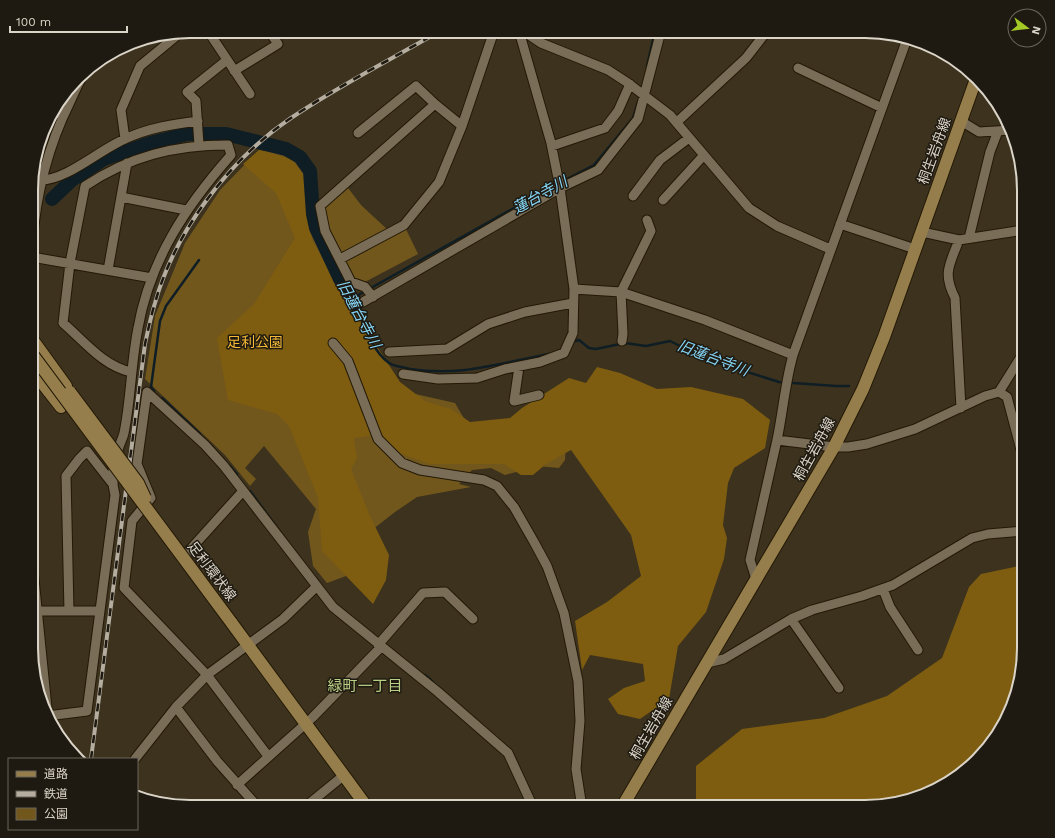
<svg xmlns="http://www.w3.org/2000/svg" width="1055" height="838" viewBox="0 0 1055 838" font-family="'Work Sans','Noto Sans JP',sans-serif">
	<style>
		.green { fill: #72571d }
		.forest { fill: #7e5d10 }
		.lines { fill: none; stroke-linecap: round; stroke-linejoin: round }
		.stream { stroke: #0f1e25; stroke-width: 2.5 }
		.river { stroke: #0f1e25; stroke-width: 14 }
		.minor-casing { stroke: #231906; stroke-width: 11 }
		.major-casing { stroke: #231906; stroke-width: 14 }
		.minor { stroke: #796d58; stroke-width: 9 }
		.major { stroke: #957e4b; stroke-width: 12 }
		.rail-casing { stroke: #b5aea0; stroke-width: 4 }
		.rail { stroke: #1f1a11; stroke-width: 2.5; stroke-dasharray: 8; stroke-linecap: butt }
		.major-bridge-casing { stroke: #231906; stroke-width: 14; stroke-linecap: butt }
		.major-bridge { stroke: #957e4b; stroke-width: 12 }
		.labels { text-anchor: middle; stroke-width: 3; stroke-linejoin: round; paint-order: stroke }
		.street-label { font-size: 14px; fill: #dbd5c9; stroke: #1f1a11 }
		.park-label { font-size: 14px; fill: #f3b938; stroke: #1f1a11 }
		.water-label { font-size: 15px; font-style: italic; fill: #84d4f5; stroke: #1f1a11 }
		.neighbourhood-label { font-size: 15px; fill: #b8cf85; stroke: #1f1a11 }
		.rim { fill: none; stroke: #dbd5c9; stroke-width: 2 }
	</style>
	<rect width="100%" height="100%" fill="#3c321d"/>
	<!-- green -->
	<path class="green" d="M 259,150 C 313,157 307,176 308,222 L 345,184 L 361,205 L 390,232 L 404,225 L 418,254 L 344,293 L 372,347 L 370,375 L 411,393 L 455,403 L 469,427 L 510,420 L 569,384 L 565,460 L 559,468 L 537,466 L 505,475 L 491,468 L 472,470 L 459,484 L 471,487 L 417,497 L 395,512 L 368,533 L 346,576 L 327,583 L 313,566 L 308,532 L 316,509 L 264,446 L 245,468 L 256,479 L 250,486 L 225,455 L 145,379 L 155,316 L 185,243 L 220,190 Z"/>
	<!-- forest -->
	<path class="forest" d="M 259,150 L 291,159 L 307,179 L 312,240 L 339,288 L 400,382 L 425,401 L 451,409 L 470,422 L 510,418 L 522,408 L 569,378 L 586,383 L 597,367 L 620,373 L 657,389 L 691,387 L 743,399 L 770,420 L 765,448 L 734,468 L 728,483 L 723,525 L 727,538 L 724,559 L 706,612 L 678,646 L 669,699 L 640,719 L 618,714 L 608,699 L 624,688 L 645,681 L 643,664 L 590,655 L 582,670 L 575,621 L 607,602 L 641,576 L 631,535 L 571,450 L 546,464 L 533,475 L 521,475 L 504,464 L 430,464 L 399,453 L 376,435 L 354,438 L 357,458 L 351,469 L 369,514 L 389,555 L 386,580 L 373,604 L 322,551 L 318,498 L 289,426 L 277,414 L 228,400 L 217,338 L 254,304 L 295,238 L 276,193 L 243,164 Z
		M 1024,565 L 1024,658 L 1012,709 L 984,753 L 926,795 L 865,807 L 696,807 L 696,766 L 742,729 L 824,718 L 887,696 L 942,658 L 969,587 L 981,574 Z"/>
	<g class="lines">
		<!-- stream -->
		<path class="stream" d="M 647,66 L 655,31
			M 561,182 L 594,165 L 633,118 L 638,102
			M 353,298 L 557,184
			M 356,305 C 364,324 372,351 389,363 C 395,367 404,367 410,369 C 461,377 500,363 549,354
			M 572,342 L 579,340 L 589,348 L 596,349 L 625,343 L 646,346 L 670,341 L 706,359 L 779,382 L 836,386 L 849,386
			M 154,391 L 151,387 L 160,321 L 166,306 L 199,260
			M 162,398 L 200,434
			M 229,465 L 237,474
			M 250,491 L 284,537
			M 425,675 L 433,682"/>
		<!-- river -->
		<path class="river" d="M 52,199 L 72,180 L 104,159 L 150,143 L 187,134 L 226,134 L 286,149 L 300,157 L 310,171 L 313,214 L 316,228 L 340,279 L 356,305"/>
		<!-- minor casing -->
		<g class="minor-casing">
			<path id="minor" d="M 208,31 L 250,94
				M 523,31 L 541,43 L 608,70 L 628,83 L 670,115 L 749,208 L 777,226 L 830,249
				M 212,37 L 222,31
				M 798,68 L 882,108
				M 234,71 L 278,44 L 269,31
				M 52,111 L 63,116
				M 961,121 L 979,132 L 1012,130
				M 677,122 L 746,58 L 767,31
				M 358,133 L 416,86 L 435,104
				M 125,139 L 121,110 L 140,66 L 180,33
				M 199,145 L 196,101 L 187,92 L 227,60
				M 552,146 L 605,128 L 618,111 L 630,84
				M 41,180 C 67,180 99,150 125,139 C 148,128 174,124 198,121
				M 633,196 L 660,160 L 689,138
				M 121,197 L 186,210
				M 663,200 L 704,155
				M 840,224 L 915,249
				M 922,232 L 959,240 L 1024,230
				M 969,238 L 990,152 L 998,131
				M 959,240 C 950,264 942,273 955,298 L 961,408
				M 32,245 C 36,194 47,148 70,102 C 75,91 80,79 87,69
				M 32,257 L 152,278
				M 340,259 L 404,225 L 439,182 L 462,126 L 494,31
				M 108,270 L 127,163
				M 574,289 L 621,292 L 705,320 L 793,355
				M 373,297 L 365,287 L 351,282 L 325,231 L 320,206 L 435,104 L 462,126
				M 363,302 L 560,188 L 598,170 L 638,119 L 661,31
				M 622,341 L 623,334 L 621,292 L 651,231 L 647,220
				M 333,343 L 348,361 L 378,439 L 402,463 L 420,470 L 484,480 L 497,486 L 514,507 L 534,542 L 547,566 L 564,613 L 578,681 L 580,721 L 576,769 L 581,801 L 584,807
				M 389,352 L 447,349 L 488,324 L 525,312 L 573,303
				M 519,367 L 514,401 L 539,395
				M 403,374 L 438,379 L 477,378 L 505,369 L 540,362 L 564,353 L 573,333 L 574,289 L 560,188 L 551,143 L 519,31
				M 999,392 L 1007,397 L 1024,461
				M 777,440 L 834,447 L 848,447 L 867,444 L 915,429 L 985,396 L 999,392 L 1024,352
				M 188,552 L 243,491
				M 32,559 L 48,718
				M 756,579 L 750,560 C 759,520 768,480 777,440 C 783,412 785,383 793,355 L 907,39
				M 883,589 L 890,607 L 918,650
				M 37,611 L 100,611
				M 69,611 L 66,476 L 79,459 L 87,451 L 112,483
				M 791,619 L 839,688
				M 378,645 L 423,593 L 445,592 L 473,619
				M 707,663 L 724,659 L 791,619 L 812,610 L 862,596 L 893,585 L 972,538 L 988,534 L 1024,531
				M 176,707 L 217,761 L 258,807
				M 47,716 L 87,711 L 115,495 C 111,480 113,462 119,447 C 120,443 123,438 124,433 C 131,399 131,363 138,328 C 150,260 186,206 231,155 L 228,145 C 175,145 130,156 85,186 L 70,263 L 63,323 C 84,341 103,366 131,372
				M 268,756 L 207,675 L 124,588 L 132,521 L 151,498 L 137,464 L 147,392 L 205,445 L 224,466 L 333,607 L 438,692 L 508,753 L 533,807
				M 135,759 L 176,707 L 207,675 L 283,619 L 316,587
				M 237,785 L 312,718 L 381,647
				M 305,807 L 343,776"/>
		</g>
		<!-- major casing -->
		<g class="major-casing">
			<path id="major" d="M 32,339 L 66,386
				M 32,370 L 61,407
				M 231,622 L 367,807
				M 622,807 L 834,447 L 863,389 L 884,337 L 976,79"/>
		</g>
		<!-- minor -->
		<use href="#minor" class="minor"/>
		<!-- major -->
		<use href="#major" class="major"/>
		<!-- rail casing -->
		<g class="rail-casing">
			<path id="rail" d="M 91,759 L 145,344 C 148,330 151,316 155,303 C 175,231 229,160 291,118 C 338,86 390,60 440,31"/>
		</g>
		<!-- rail -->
		<use href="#rail" class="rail"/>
		<!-- major-bridge casing -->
		<g class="major-bridge-casing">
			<path id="major-bridge" d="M 32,354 L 231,622
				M 70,392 L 138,483 L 145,498"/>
		</g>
		<!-- major-bridge -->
		<use href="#major-bridge" class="major-bridge"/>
	</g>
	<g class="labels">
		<!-- street labels -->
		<g class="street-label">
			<text transform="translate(934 151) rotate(-70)" y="5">桐生岩舟線</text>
			<text transform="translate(814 449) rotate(-61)" y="5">桐生岩舟線</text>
			<text transform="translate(212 571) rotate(53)" y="5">足利環状線</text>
			<text transform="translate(651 728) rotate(-60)" y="5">桐生岩舟線</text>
		</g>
		<!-- park labels -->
		<g class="park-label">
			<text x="255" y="347">足利公園</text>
		</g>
		<!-- water labels -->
		<g class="water-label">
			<text transform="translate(540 195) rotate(-29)" y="5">蓮台寺川</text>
			<text transform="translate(359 314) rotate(62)" y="5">旧蓮台寺川</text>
			<text transform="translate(713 358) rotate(21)" y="5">旧蓮台寺川</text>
		</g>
		<!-- neighbourhood labels -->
		<g class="neighbourhood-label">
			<text x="365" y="691">緑町一丁目</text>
		</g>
	</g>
	<!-- crop -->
	<path d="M0 0H1055V838H0ZM190 38H865A152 152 0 0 1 1017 190V648A152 152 0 0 1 865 800H190A152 152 0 0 1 38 648V190A152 152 0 0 1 190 38Z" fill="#1f1a11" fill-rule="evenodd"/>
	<path class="rim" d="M190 38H865A152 152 0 0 1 1017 190V648A152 152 0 0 1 865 800H190A152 152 0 0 1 38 648V190A152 152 0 0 1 190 38Z"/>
	<!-- legend -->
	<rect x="8" y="758" width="130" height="72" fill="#1f1a11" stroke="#6a655b"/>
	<rect x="16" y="771" width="20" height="6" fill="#957e4b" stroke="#6a655b"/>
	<text x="44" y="778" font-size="12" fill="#dbd5c9">道路</text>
	<rect x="16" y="791" width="20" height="6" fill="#b5aea0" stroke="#6a655b"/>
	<text x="44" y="798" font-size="12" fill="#dbd5c9">鉄道</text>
	<rect x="16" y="808" width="20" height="12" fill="#72571d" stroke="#6a655b"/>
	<text x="44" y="818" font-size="12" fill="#dbd5c9">公園</text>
	<!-- north arrow -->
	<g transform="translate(1027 28) rotate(105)"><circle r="19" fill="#1f1a11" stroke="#6a655b"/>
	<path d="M0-3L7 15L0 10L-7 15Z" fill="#a3c926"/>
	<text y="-6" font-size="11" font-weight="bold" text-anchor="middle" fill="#dbd5c9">N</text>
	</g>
	<!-- scale -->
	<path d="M10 26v6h117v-6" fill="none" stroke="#dbd5c9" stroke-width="2"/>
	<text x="16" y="26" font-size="12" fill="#dbd5c9" stroke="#1f1a11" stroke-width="3" paint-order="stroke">100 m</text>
</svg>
